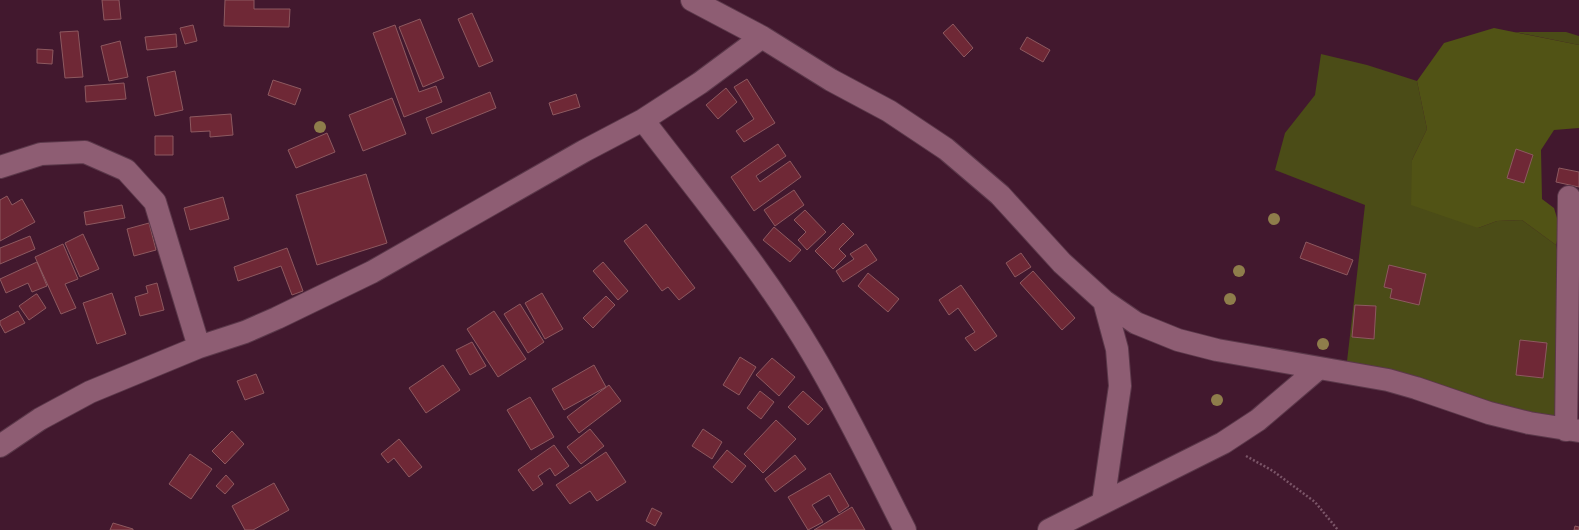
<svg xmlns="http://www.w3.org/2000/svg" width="1579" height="530" viewBox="0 0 1579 530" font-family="'Roboto Condensed',sans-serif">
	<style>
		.green { fill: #4b4c17 }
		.forest { fill: #515315 }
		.building { fill: #6f2836; stroke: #8d5960 }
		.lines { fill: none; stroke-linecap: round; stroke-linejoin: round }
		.street-casing { stroke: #5b384a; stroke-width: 24 }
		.path { stroke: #7b5568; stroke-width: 2.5; stroke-dasharray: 2 2; stroke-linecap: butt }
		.street { stroke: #8e5d73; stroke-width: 22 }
		.tree { fill: #8e7d4b }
	</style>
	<rect width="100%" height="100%" fill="#42182e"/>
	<!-- green -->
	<path class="green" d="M 1515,32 L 1566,32 L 1579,36 L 1579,45 Z
		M 1321,54 L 1367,65 L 1417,81 L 1427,129 L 1412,160 L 1478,228 L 1497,221 L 1522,220 L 1556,245 L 1558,255 L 1558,421 L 1346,370 L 1365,205 L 1275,170 L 1285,133 L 1315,95 Z"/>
	<!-- forest -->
	<path class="forest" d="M 1494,28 L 1579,45 L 1579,128 L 1554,130 L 1541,150 L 1542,199 L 1554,208 L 1560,228 L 1556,245 L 1522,220 L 1497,221 L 1478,228 L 1411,205 L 1412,160 L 1427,129 L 1417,81 L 1444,43 Z"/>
	<!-- building -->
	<path class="building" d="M 102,0 L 119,0 L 121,19 L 104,20 Z
		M 225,0 L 254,0 L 254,9 L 290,9 L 289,27 L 224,26 Z
		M 472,13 L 493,61 L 479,67 L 458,19 Z
		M 420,19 L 444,78 L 423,87 L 399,27 Z
		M 953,24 L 973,48 L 964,57 L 943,33 Z
		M 193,25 L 197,41 L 185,44 L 180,28 Z
		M 395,25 L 419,92 L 436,86 L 442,102 L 404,117 L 373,33 Z
		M 78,31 L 83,77 L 65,78 L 60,32 Z
		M 176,34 L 177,47 L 147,50 L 145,37 Z
		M 1027,37 L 1050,50 L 1043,62 L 1020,49 Z
		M 120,41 L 128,77 L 109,81 L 101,46 Z
		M 37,49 L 53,50 L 52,64 L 37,63 Z
		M 175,71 L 183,110 L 155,116 L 147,77 Z
		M 747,79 L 775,123 L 744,142 L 736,131 L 754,119 L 734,87 Z
		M 273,80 L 301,89 L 295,105 L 268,95 Z
		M 124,83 L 126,99 L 86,102 L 85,86 Z
		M 726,88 L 737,102 L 718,119 L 706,105 Z
		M 490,92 L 496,108 L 432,134 L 426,118 Z
		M 576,94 L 580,107 L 553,115 L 549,103 Z
		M 392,98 L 406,134 L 363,151 L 349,115 Z
		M 231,114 L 233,135 L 210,137 L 210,131 L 191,132 L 190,117 Z
		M 327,133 L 335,152 L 296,168 L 288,150 Z
		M 155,136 L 173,136 L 173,155 L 155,155 Z
		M 778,144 L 786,156 L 756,176 L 760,182 L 790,161 L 801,177 L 754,211 L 731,177 Z
		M 1516,149 L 1533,155 L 1524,183 L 1507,178 Z
		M 1559,168 L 1579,172 L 1579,187 L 1556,182 Z
		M 366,174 L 387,243 L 317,265 L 296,195 Z
		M 794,190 L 804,205 L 775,226 L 764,210 Z
		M 7,196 L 12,205 L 22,199 L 35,222 L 0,241 L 0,200 Z
		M 223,197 L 229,219 L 190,230 L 184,208 Z
		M 122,205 L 125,218 L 86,225 L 84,212 Z
		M 805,210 L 826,232 L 807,250 L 798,240 L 806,232 L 794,220 Z
		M 149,223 L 156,250 L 134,256 L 127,229 Z
		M 843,223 L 854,234 L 839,249 L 846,256 L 833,269 L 815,251 Z
		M 646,224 L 695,288 L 679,300 L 668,287 L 662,291 L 624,241 Z
		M 774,227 L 801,250 L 790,262 L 763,240 Z
		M 83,234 L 99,269 L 80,277 L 65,243 Z
		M 30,236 L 35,249 L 0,264 L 0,248 Z
		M 1306,242 L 1353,260 L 1347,275 L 1300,258 Z
		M 63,244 L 78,279 L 65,284 L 76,308 L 61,314 L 35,257 Z
		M 866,244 L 877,260 L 843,282 L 836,271 L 854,259 L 850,254 Z
		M 287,248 L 303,291 L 292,295 L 281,266 L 238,281 L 234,267 Z
		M 1021,253 L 1031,267 L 1015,277 L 1006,263 Z
		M 37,262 L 47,286 L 32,292 L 28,283 L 6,293 L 0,279 Z
		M 603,262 L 628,291 L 618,300 L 593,271 Z
		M 1389,265 L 1426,274 L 1419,305 L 1390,298 L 1392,289 L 1384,287 Z
		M 1033,271 L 1075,318 L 1062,330 L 1020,283 Z
		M 868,273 L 899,299 L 888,312 L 858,286 Z
		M 157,283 L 164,310 L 140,316 L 135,297 L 148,293 L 146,286 Z
		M 961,285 L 997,336 L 975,351 L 965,338 L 975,332 L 958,308 L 949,315 L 939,300 Z
		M 112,293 L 126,334 L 97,344 L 83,303 Z
		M 542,293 L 563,329 L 545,339 L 525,303 Z
		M 36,294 L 37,294 L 46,308 L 29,320 L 19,306 Z
		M 606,296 L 615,305 L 593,328 L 583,318 Z
		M 520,304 L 544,342 L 528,353 L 504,314 Z
		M 1355,305 L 1376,306 L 1374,339 L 1352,337 Z
		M 18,311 L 25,323 L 5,333 L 0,324 L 0,321 Z
		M 494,311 L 526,359 L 498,377 L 467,329 Z
		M 1520,340 L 1547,343 L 1543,378 L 1516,375 Z
		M 472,342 L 486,366 L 470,375 L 456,350 Z
		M 740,357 L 756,367 L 739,395 L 723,385 Z
		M 772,358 L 795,377 L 779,396 L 756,375 Z
		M 443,365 L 460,390 L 426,413 L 409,388 Z
		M 594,365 L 606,387 L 564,410 L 552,389 Z
		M 256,374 L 264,393 L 245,400 L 237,381 Z
		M 609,385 L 621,401 L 579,433 L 567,417 Z
		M 760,391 L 774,402 L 761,419 L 747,408 Z
		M 803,391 L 823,409 L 808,425 L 788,407 Z
		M 530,397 L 554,437 L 531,450 L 507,410 Z
		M 776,420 L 796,439 L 763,473 L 744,454 Z
		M 590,429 L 604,446 L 581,464 L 567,447 Z
		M 703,429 L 722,442 L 712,459 L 692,446 Z
		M 232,431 L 244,444 L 225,464 L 212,451 Z
		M 399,439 L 422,467 L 409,477 L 394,458 L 388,463 L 381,454 Z
		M 554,445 L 569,466 L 555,476 L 550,468 L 538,476 L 543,484 L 533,491 L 518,470 Z
		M 727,450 L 746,466 L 732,483 L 713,467 Z
		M 606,452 L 626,482 L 597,501 L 590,491 L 570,504 L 556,485 Z
		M 190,454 L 212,469 L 191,499 L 169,484 Z
		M 795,455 L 806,469 L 775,492 L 765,479 Z
		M 830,473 L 849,506 L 839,513 L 829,495 L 812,505 L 823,522 L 808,530 L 788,497 Z
		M 226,475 L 234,484 L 225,494 L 216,486 Z
		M 274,483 L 289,510 L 253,530 L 245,530 L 232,506 Z
		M 852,507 L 865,530 L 814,530 Z
		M 652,508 L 662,513 L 655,526 L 646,521 Z
		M 113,523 L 133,529 L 133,530 L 110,530 Z
		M 1575,526 L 1579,527 L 1579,530 L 1574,530 Z"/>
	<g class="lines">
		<!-- street casing -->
		<g class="street-casing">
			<path id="street" d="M 692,0 L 762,37 L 831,80 L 889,111 L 946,149 L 1000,195 L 1062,263 L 1104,301 L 1136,323 L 1178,340 L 1217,350 L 1388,380 L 1416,388 L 1489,413 L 1529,423 L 1579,431
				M 643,120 C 701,196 763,270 812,353 C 846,410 875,471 905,530
				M 0,167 L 41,154 L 85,152 L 126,170 L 155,202 L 199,347
				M 1566,430 L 1569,197
				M 0,446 L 40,419 L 90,392 L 199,347 L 245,332 L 277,318 L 372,272 L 584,151 L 643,120 L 700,83 L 762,37
				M 1103,503 L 1120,386 L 1117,349 L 1104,301
				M 1049,530 L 1223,443 L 1258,420 L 1319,368"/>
		</g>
		<!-- path -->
		<path class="path" d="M 1246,456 L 1273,471 L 1315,502 L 1338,530"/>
		<!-- street -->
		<use href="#street" class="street"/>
	</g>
	<!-- trees -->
	<g class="tree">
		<circle cx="320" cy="127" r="6"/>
		<circle cx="1274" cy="219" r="6"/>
		<circle cx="1239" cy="271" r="6"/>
		<circle cx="1230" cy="299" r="6"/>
		<circle cx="1323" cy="344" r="6"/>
		<circle cx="1217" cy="400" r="6"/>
	</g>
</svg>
